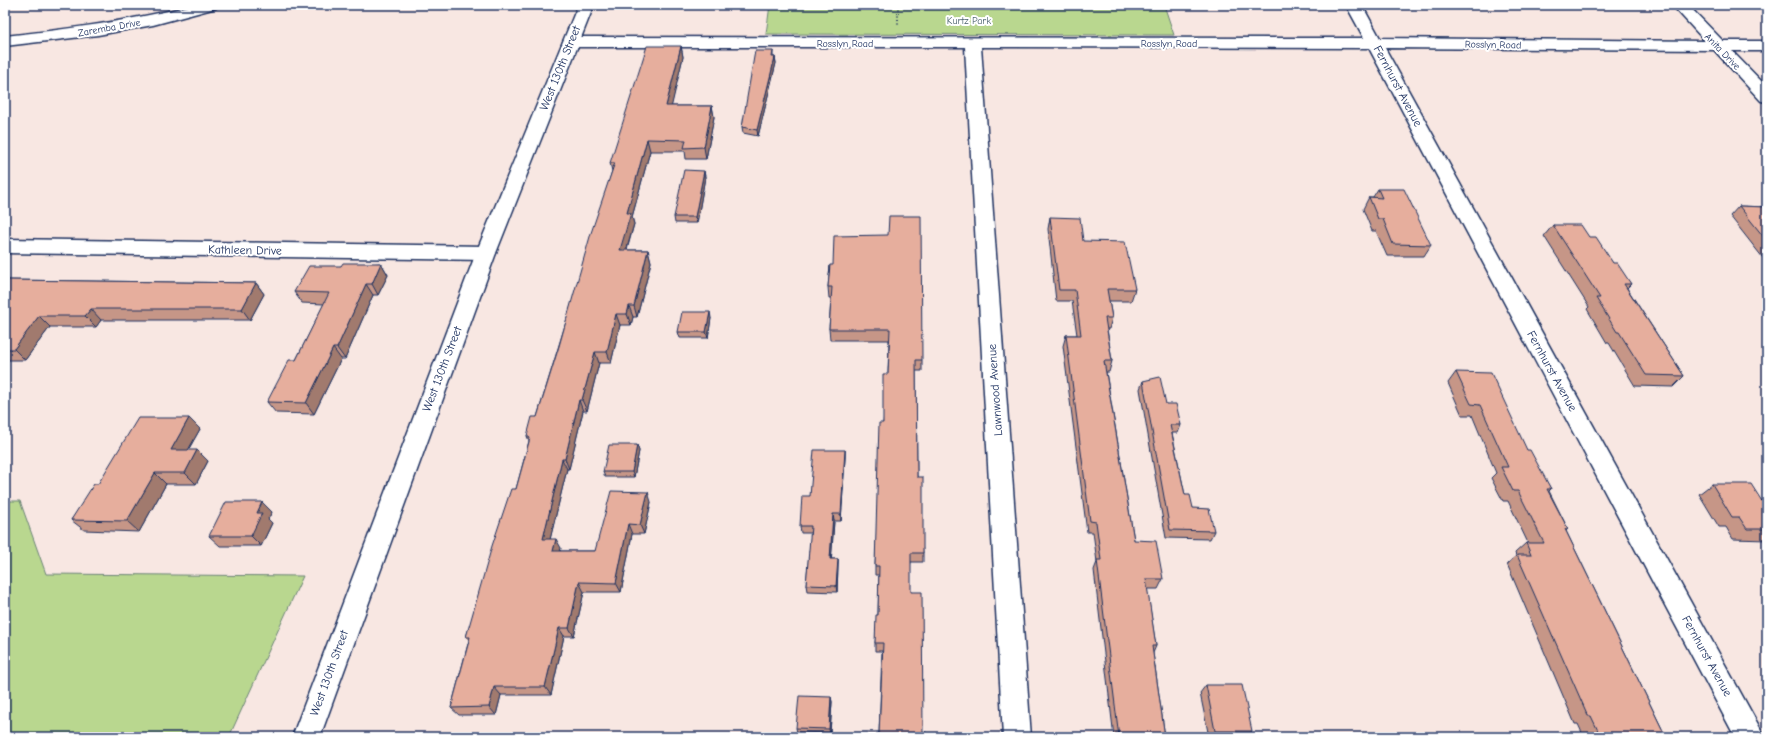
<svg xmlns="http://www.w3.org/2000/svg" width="1772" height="742" viewBox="0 0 1772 742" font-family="'Comic Neue',sans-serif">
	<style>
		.green { fill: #b9d78f; stroke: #6a8376 }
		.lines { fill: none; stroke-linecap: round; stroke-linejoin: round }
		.street-casing { stroke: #1b2f5e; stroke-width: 3 }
		.secondary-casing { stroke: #1b2f5e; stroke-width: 3 }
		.path { stroke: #1b2f5e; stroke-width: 2; stroke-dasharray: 1 2.5; stroke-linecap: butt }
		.street { fill: #fff; fill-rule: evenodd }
		.secondary { fill: #fff; fill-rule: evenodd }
		.wall { fill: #c69687; stroke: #1b2f5e }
		.shaded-wall { fill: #a17a6e; stroke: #1b2f5e }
		.building { fill: #e6ae9d; stroke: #1b2f5e }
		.labels { text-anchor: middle; stroke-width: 4; stroke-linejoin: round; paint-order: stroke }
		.far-park-label { font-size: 10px; fill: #4a616d; stroke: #fff }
		.far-street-label { font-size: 10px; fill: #1b2f5e; stroke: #fff }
		.street-label { font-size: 12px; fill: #1b2f5e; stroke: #fff }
	</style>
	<rect width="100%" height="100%" fill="#f8e7e2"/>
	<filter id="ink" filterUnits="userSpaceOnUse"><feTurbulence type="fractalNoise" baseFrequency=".025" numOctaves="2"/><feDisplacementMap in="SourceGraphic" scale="8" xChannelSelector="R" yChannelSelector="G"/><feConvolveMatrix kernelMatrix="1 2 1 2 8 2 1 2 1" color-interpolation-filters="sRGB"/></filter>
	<g filter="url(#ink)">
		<!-- green -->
		<path class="green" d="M 770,5 L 1164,5 L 1174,35 L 766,34 Z
			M 5,501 L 20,501 L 46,574 L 303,576 L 229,737 L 5,737 Z"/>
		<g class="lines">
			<!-- street casing -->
			<g class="street-casing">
				<path id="street" d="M 193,5 L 219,5 L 216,8 L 153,25 L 98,35 L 5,46 L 5,36 C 69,29 131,21 193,5 Z
					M 1346,5 L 1362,5 L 1380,38 L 1705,41 L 1672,5 L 1688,5 L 1723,41 L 1767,41 L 1767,51 L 1732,51 L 1767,87 L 1767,102 L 1761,101 L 1714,50 L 1385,48 L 1765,737 L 1735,737 L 1369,48 L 981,47 L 1031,737 L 1003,737 L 965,47 L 571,47 L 565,45 L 563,42 L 565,39 L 571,37 L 1364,38 Z
					M 5,239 L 486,246 L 493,248 L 496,253 L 493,258 L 486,260 L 5,253 Z"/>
			</g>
			<!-- secondary casing -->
			<g class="secondary-casing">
				<path id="secondary" d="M 578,5 L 594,5 L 496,253 L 320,737 L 292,737 L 476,253 Z"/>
			</g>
			<!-- path -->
			<path class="path" d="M 898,5 L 898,26"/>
			<!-- street -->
			<use href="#street" class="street"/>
			<!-- secondary -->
			<use href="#secondary" class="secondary"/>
		</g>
		<!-- wall -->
		<path class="wall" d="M 681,46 L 683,57 L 671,106 L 712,106 L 714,117 L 706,159 L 686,159 L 685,151 L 650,151 L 632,217 L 634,224 L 627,250 L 648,250 L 651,262 L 637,317 L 633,317 L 631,325 L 620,325 L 611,363 L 599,363 L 587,411 L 583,411 L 569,469 L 567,469 L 550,539 L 561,548 L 560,551 L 595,551 L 651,502 L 644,534 L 632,534 L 621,592 L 584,592 L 574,636 L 564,636 L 551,695 L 501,695 L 496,715 L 459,715 L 451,708 L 469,640 L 466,637 L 516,489 L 529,441 L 527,436 L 537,417 L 612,171 L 610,163 Z
			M 773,51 L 773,57 L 775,57 L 776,63 L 758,136 L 743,133 L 742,127 Z
			M 704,171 L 705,177 L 697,223 L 675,223 L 674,217 Z
			M 1378,189 L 1431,245 L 1424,256 L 1387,256 L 1376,231 L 1372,231 L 1363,209 L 1369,197 L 1373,197 Z
			M 1739,206 L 1767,207 L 1767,263 L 1730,216 Z
			M 1050,217 L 1083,241 L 1135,289 L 1131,301 L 1109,301 L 1112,318 L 1109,329 L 1107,329 L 1112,361 L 1109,372 L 1106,372 L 1134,540 L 1163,579 L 1158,589 L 1147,589 L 1156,646 L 1153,653 L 1165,737 L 1114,737 L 1094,570 L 1097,562 L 1093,532 L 1087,532 L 1063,346 L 1066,335 L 1077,335 L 1072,301 L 1056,301 L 1048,229 Z
			M 1553,225 L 1589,237 L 1613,263 L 1631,284 L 1627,288 L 1684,376 L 1673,387 L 1635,386 L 1609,343 L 1607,343 L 1587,309 L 1589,307 L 1544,236 Z
			M 381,263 L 388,275 L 378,295 L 373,295 L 345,359 L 341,359 L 314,414 L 276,413 L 267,402 L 296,360 L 324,304 L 302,303 L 294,292 L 341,266 Z
			M 830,265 L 922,360 L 922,371 L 916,371 L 917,477 L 923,553 L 923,562 L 911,562 L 879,734 L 882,651 L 875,651 L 875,643 L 878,615 L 879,575 L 875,575 L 875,566 L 883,423 L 888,374 L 889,340 L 830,340 L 829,329 L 831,298 L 829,298 L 828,287 Z
			M 5,280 L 256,283 L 264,294 L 250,320 L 101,320 L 96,327 L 50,327 L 25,360 L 5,360 Z
			M 711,318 L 708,338 L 680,338 L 678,332 Z
			M 1456,372 L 1527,450 L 1551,489 L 1549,491 L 1568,529 L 1566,531 L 1666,737 L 1584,737 L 1578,724 L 1575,724 L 1507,564 L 1516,556 L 1515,553 L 1526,543 L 1528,543 L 1508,501 L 1503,501 L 1491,478 L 1496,473 L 1472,415 L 1462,415 L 1448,383 Z
			M 1143,381 L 1166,404 L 1181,425 L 1178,433 L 1172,433 L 1185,495 L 1193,508 L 1214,531 L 1210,539 L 1166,538 L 1140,389 Z
			M 189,418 L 200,429 L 188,450 L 208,461 L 196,484 L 166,484 L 139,532 L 84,530 L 71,520 L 98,484 Z
			M 637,445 L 639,451 L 634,477 L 605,477 L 603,472 Z
			M 845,450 L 845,458 L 841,521 L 834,521 L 831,559 L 838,559 L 838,566 L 837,592 L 807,591 L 806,585 L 811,533 L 801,533 L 800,526 L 810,496 Z
			M 1712,484 L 1765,506 L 1767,507 L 1767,540 L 1733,539 L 1726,527 L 1719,527 L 1699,494 Z
			M 262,502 L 272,512 L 268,519 L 272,523 L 261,546 L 220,546 L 209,536 Z
			M 1206,685 L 1252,731 L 1247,737 L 1209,737 L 1200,693 Z
			M 831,697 L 832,702 L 830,733 L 797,732 L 796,728 Z"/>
		<!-- shaded-wall -->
		<path class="shaded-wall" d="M 681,46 L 683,57 L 669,117 L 666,106 Z
			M 775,57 L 776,63 L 758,136 L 757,130 Z
			M 712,106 L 714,117 L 706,159 L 704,147 Z
			M 647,139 L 650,151 L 632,217 L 634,224 L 623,262 L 620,250 L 627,213 Z
			M 704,171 L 705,177 L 697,223 L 695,217 Z
			M 648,250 L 651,262 L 637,317 L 634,306 Z
			M 381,263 L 388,275 L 378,295 L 372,284 Z
			M 256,283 L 264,294 L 250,320 L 242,309 Z
			M 366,284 L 373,295 L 345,359 L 337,348 Z
			M 629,306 L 633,317 L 631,325 L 627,314 Z
			M 91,309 L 101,320 L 96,327 L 85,316 Z
			M 710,312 L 711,318 L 708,338 L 706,332 Z
			M 616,314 L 620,325 L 611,363 L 607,352 Z
			M 39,316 L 50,327 L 25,360 L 14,349 Z
			M 333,348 L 341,359 L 314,414 L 306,403 Z
			M 595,352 L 599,363 L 587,411 L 582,400 Z
			M 579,400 L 583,411 L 569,469 L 565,459 Z
			M 189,418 L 200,429 L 182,461 L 171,450 Z
			M 637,445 L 639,451 L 634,477 L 632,472 Z
			M 197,450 L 208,461 L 196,484 L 185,473 Z
			M 845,450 L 845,458 L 841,521 L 841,514 Z
			M 562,459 L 567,469 L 548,548 L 543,539 Z
			M 155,473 L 166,484 L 139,532 L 127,521 Z
			M 648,492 L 651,502 L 644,534 L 640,525 Z
			M 262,502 L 272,512 L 268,519 L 272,523 L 261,546 L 251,536 L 257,513 Z
			M 833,514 L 834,521 L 831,565 L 830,559 Z
			M 628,524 L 632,534 L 621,592 L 616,583 Z
			M 556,539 L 561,548 L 558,561 L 553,551 Z
			M 838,559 L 838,566 L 837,592 L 836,586 Z
			M 579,582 L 584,592 L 574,636 L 569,628 Z
			M 559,628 L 564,636 L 551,695 L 545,687 Z
			M 494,687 L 501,695 L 496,715 L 489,707 Z
			M 831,697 L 832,702 L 830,733 L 829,729 Z"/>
		<!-- building -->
		<path class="building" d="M 647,46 L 681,46 L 666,106 L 712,106 L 704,147 L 684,148 L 686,140 L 647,139 L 627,213 L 631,213 L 620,250 L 648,250 L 634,306 L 629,306 L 627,314 L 616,314 L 607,352 L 595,352 L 582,400 L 579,400 L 565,459 L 562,459 L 543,539 L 556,539 L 553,551 L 595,551 L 611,491 L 648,492 L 640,525 L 628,524 L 616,583 L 579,582 L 569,628 L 559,628 L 545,687 L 494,687 L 489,707 L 451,708 L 470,637 L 466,637 L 492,546 L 511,489 L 516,489 L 530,438 L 527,436 L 532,417 L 537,417 L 559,346 L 591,233 L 613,168 L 615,163 L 610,163 Z
			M 755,51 L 773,51 L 772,57 L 775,57 L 757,130 L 742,127 Z
			M 684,170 L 704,171 L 695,217 L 674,217 Z
			M 1378,189 L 1404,189 L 1431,245 L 1393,244 L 1383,219 L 1378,219 L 1369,197 L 1382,198 Z
			M 1739,206 L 1767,207 L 1767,241 Z
			M 889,216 L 921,216 L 922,360 L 916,360 L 917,477 L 923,477 L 923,553 L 911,553 L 911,592 L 922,592 L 923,732 L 926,732 L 927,737 L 848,737 L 848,734 L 879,734 L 883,643 L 875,643 L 876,615 L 878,615 L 879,566 L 875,566 L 879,423 L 883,423 L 883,374 L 888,374 L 890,329 L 829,329 L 832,287 L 828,287 L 830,265 L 833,265 L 834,236 L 888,235 Z
			M 1050,217 L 1080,218 L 1083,241 L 1125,242 L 1135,289 L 1107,289 L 1112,318 L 1105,318 L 1112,361 L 1104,361 L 1134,540 L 1156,541 L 1163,579 L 1146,579 L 1156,646 L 1152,646 L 1165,737 L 1119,737 L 1097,560 L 1101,560 L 1096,522 L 1090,521 L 1066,335 L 1081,335 L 1075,290 L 1059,290 Z
			M 1553,225 L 1581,225 L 1589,237 L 1596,237 L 1613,263 L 1617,263 L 1631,284 L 1624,284 L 1684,376 L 1646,375 L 1619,332 L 1617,332 L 1596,298 L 1600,298 Z
			M 343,263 L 381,263 L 372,284 L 366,284 L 337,348 L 333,348 L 306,403 L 267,402 L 289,360 L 296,360 L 329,293 L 294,292 L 309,266 L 341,266 Z
			M 5,280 L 256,283 L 242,309 L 91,309 L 85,316 L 39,316 L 14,349 L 5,349 L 5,323 L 9,318 L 5,318 Z
			M 682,312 L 710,312 L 706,332 L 678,332 Z
			M 1456,372 L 1491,373 L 1527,450 L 1530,450 L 1551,489 L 1547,489 L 1568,529 L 1565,529 L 1666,737 L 1601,737 L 1591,716 L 1588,716 L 1517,555 L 1531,555 L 1526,543 L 1544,543 L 1518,491 L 1513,491 L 1501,467 L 1508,467 L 1480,405 L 1471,404 Z
			M 1160,377 L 1166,404 L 1176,404 L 1181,425 L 1170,425 L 1185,495 L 1190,495 L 1193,508 L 1209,509 L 1214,531 L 1170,530 L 1143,381 Z
			M 138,418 L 189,418 L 171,450 L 197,450 L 185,473 L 155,473 L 127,521 L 71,520 L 94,484 L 98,484 Z
			M 609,445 L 637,445 L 632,472 L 603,472 Z
			M 814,450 L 845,450 L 841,514 L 833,514 L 830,559 L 838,559 L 836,586 L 806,585 L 811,526 L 800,526 L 802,496 L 810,496 Z
			M 1712,484 L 1751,484 L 1765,506 L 1767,507 L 1767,529 L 1747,529 L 1739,517 L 1732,517 Z
			M 226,502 L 262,502 L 257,513 L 262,513 L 251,536 L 209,536 Z
			M 1206,685 L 1242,685 L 1252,731 L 1215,731 Z
			M 799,696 L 831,697 L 829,729 L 796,728 Z"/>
	</g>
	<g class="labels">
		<!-- far-park labels -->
		<g class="far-park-label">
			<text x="969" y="24">Kurtz Park</text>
		</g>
		<!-- far-street labels -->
		<g class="far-street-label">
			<text transform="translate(109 27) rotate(-10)" y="4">Zaremba Drive</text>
			<text x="845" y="47">Rosslyn Road</text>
			<text x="1169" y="47">Rosslyn Road</text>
			<text transform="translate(1493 44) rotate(1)" y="4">Rosslyn Road</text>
			<text transform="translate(1723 51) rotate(46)" y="4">Anita Drive</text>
		</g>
		<!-- street labels -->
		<g class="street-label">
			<text transform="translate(560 68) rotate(-68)" y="4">West 130th Street</text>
			<text transform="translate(1398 86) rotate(62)" y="4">Fernhurst Avenue</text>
			<text transform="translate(245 250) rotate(1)" y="4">Kathleen Drive</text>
			<text transform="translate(442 369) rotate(-69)" y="4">West 130th Street</text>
			<text transform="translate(1552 371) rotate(61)" y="4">Fernhurst Avenue</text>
			<text transform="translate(995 390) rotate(-94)" y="4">Lawnwood Avenue</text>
			<text transform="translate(1707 656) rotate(61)" y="4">Fernhurst Avenue</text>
			<text transform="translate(329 673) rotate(-70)" y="4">West 130th Street</text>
		</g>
	</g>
	<!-- margin -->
	<rect width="1772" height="742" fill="none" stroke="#fff" stroke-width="20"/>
	<rect x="10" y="10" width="1752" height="722" fill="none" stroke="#1b2f5e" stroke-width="1.5" filter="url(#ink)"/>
</svg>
